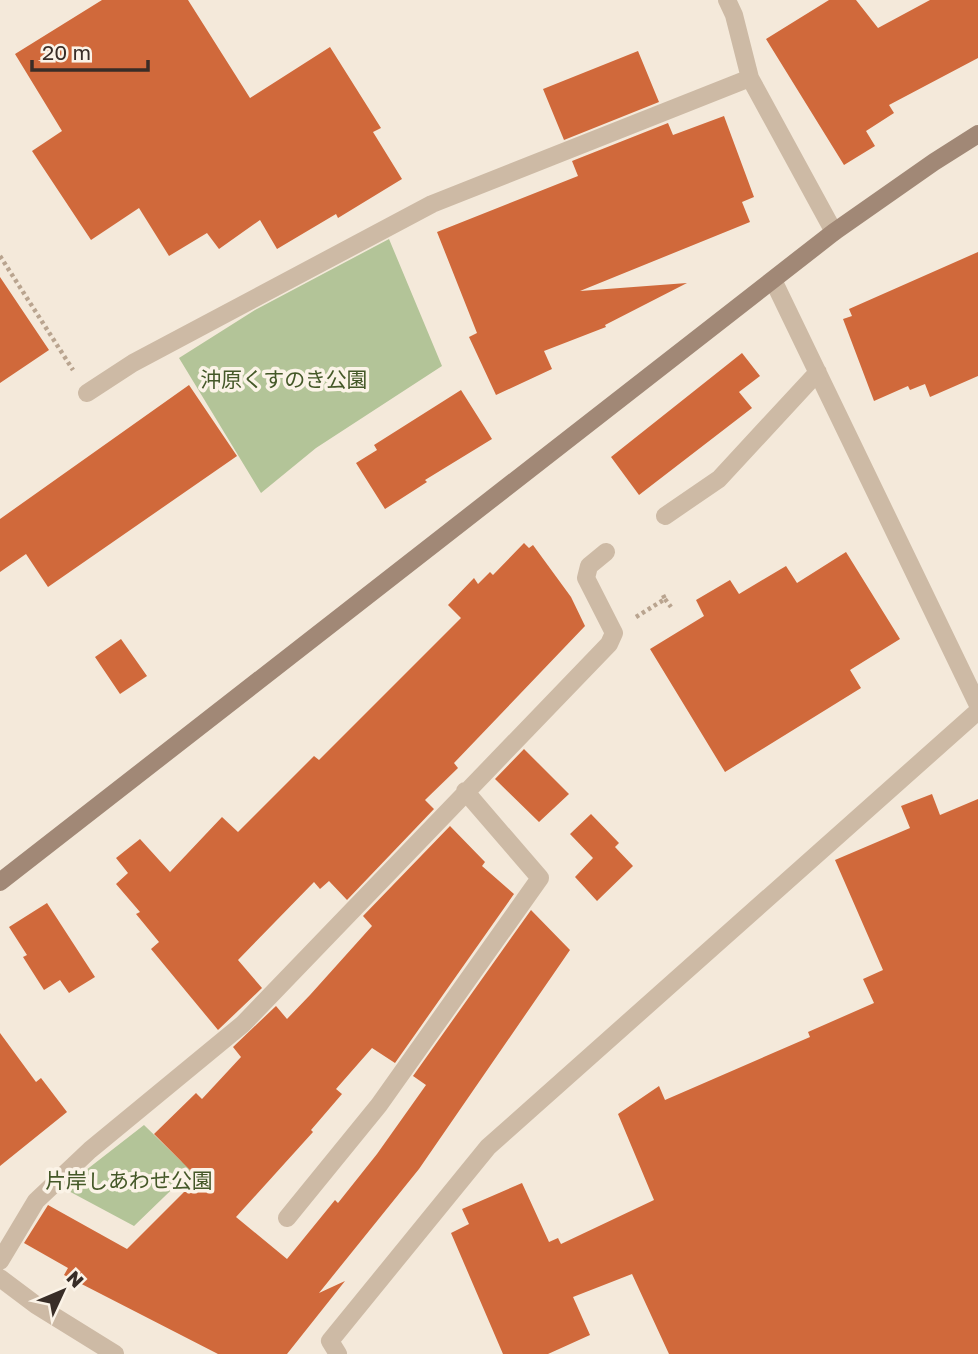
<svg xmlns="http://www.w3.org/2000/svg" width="978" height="1354" viewBox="0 0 978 1354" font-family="'Golos Text','Noto Sans JP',sans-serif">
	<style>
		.green { fill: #b3c498 }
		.building { fill: #d0693b }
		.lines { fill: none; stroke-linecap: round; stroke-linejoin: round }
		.path { stroke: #b9a48f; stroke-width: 4.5; stroke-dasharray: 3.5 3.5; stroke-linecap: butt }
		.street { stroke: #cdbaa5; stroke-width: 18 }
		.secondary { stroke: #a18876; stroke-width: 18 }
		.labels { text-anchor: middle; stroke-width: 7; stroke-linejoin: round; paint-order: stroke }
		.park-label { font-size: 21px; fill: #445828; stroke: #fbf3e7 }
	</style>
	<rect width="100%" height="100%" fill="#f4e9da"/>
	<!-- green -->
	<path class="green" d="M 389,239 L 442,366 L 316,448 L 261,493 L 179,358 L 255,310 Z
		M 144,1125 L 181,1161 L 193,1169 L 134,1226 L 63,1188 Z"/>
	<!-- building -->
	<path class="building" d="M 102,0 L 188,0 L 250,98 L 330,47 L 381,128 L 373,132 L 402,179 L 338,218 L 336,214 L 277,249 L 260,220 L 219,249 L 207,233 L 169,256 L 139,208 L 91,240 L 32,151 L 62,131 L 15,54 Z
		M 829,0 L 856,0 L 878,28 L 930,0 L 978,0 L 978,58 L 889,105 L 894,113 L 866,131 L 875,146 L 844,165 L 766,39 Z
		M 638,51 L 659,102 L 564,140 L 543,89 Z
		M 724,116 L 754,197 L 742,202 L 750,222 L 580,291 L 687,283 L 605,325 L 606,327 L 544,351 L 552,369 L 496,395 L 469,337 L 477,333 L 437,232 L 578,176 L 572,161 L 668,123 L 673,135 Z
		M 978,252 L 978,376 L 930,397 L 925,384 L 910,390 L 908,386 L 874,401 L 843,319 L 852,316 L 849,309 Z
		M 0,277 L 49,350 L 0,383 Z
		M 742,353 L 760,376 L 739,392 L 752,408 L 639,495 L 611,457 Z
		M 189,385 L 237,456 L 48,587 L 26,554 L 0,572 L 0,519 Z
		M 461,390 L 492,439 L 425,480 L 427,482 L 385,509 L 356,463 L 377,450 L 374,445 Z
		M 524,543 L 529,548 L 533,545 L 571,597 L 585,626 L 454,763 L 458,768 L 425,800 L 434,809 L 347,900 L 329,881 L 320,889 L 314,882 L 238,960 L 262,988 L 218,1030 L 151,949 L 159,942 L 136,914 L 140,912 L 116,884 L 128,873 L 116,858 L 140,839 L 170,872 L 222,817 L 238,832 L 314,756 L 319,760 L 461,618 L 448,605 L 474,578 L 478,584 L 490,572 L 493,575 Z
		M 846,552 L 900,639 L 850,670 L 861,688 L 725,772 L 650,649 L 704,616 L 696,600 L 730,580 L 739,594 L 786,566 L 797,583 Z
		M 121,639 L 147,676 L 120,694 L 95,657 Z
		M 524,749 L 569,794 L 539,822 L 495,779 Z
		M 932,794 L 940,815 L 978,799 L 978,1354 L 669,1354 L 632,1274 L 573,1297 L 590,1335 L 548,1354 L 503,1354 L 451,1233 L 469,1224 L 462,1209 L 522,1183 L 549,1242 L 558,1238 L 561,1244 L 654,1200 L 618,1114 L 659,1086 L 665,1100 L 810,1037 L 808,1032 L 874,1003 L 863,979 L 883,970 L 835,860 L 910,828 L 901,806 Z
		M 591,814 L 619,843 L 615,847 L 633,866 L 597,901 L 575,877 L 593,858 L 570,834 Z
		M 450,826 L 485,862 L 482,866 L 514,894 L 395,1063 L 372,1048 L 336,1089 L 342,1094 L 311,1130 L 313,1132 L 236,1217 L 287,1259 L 335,1200 L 338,1203 L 377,1154 L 426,1085 L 413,1076 L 531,910 L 570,950 L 419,1169 L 319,1293 L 345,1281 L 287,1354 L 218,1354 L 64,1275 L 68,1268 L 24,1243 L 48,1205 L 127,1249 L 198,1178 L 154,1134 L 196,1093 L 202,1099 L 241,1057 L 233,1047 L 276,1006 L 287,1019 L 310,995 L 372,926 L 363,916 Z
		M 47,903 L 95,977 L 69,993 L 60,980 L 44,990 L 23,957 L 27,955 L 9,927 Z
		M 0,1033 L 36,1082 L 41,1078 L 67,1112 L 0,1166 Z"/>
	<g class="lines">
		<!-- path -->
		<path class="path" d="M 0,256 L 73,370
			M 665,599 L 671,607
			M 636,617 L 665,599 L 662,593"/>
		<!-- street -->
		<path class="street" d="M 727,0 L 734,15 L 750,78 L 834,232
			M 773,280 L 978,705
			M 87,393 L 133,363 L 432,204 L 750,78
			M 665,516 L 719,479 L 818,372
			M 287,1218 L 379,1105 L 540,878 L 465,791
			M 0,1261 L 36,1201 L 90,1150 L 243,1024 L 609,644 L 614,633 L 586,578 L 589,566 L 606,552
			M 0,1278 L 36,1305 L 115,1354
			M 338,1354 L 330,1341 L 488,1147 L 978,711"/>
		<!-- secondary -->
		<path class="secondary" d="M 0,882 L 834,232 L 934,162 L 978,134"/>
	</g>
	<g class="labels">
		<!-- park labels -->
		<g class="park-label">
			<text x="284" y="387">沖原くすのき公園</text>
			<text x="129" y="1188">片岸しあわせ公園</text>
		</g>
	</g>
	<!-- north arrow -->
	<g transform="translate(63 1291) rotate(46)" stroke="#fbf3e7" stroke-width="5" paint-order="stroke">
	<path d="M0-5L12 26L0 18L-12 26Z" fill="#382d27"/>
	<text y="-10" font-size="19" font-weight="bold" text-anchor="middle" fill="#382d27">N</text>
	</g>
	<!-- scale -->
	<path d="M32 60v10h116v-10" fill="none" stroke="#382d27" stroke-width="3.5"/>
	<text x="42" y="60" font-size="21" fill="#382d27" stroke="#fbf3e7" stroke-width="5" paint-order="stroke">20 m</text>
</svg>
